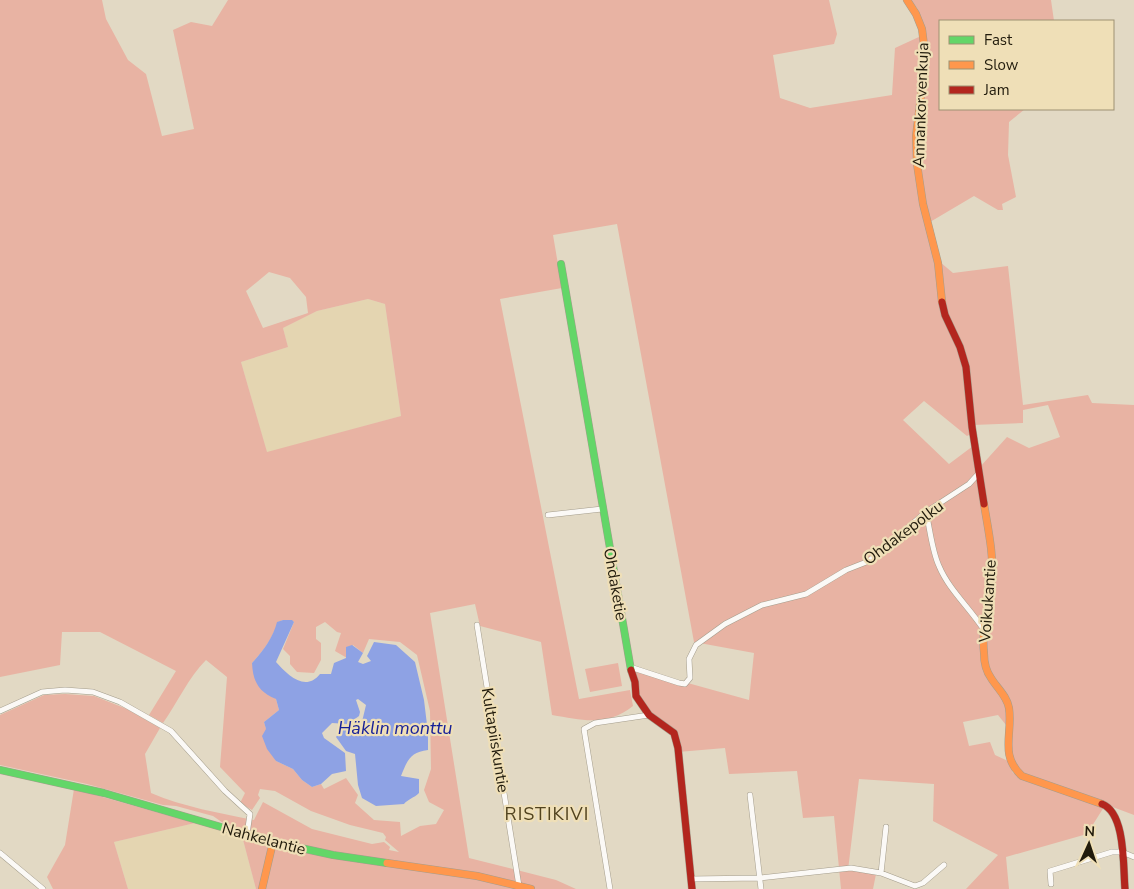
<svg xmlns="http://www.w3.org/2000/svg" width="1134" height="889" viewBox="0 0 1134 889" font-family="'Nunito Sans',sans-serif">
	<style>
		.built { fill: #e4d5b1 }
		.green { fill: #e8b3a3; fill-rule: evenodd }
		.water { fill: #8ea2e4 }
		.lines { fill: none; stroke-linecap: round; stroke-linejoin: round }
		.street-casing { stroke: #a49d8c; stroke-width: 6 }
		.fast-casing { stroke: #a49d8c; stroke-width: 8 }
		.slow-casing { stroke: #a49d8c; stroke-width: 8 }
		.jam-casing { stroke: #a49d8c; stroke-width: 8 }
		.street { stroke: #fbf9f6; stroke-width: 5 }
		.fast { stroke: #63d668; stroke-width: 7 }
		.slow { stroke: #ff974d; stroke-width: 7 }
		.jam { stroke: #b3261e; stroke-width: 7 }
		.labels { text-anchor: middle; stroke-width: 4.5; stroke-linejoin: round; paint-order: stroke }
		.street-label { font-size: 16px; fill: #211b0c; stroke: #efdfb7 }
		.water-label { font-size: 18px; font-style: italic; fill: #172198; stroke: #efdfb7 }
		.neighbourhood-label { font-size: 18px; letter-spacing: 1px; fill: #51431f; stroke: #efdfb7 }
	</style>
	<rect width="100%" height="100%" fill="#e2d9c4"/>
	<!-- built -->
	<path class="built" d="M 368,299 L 385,304 L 401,416 L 267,453 L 241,362 L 288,347 L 283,328 L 317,311 Z
		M 195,823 L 242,836 L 256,889 L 128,889 L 114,842 Z"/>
	<!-- green -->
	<path class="green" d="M 0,0 L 102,0 L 106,19 L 128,60 L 146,74 L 162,136 L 194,129 L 173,30 L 191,22 L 212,26 L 228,0 L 829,0 L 837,34 L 834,44 L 773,55 L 780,98 L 810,108 L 892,95 L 895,48 L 921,36 L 922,45 L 914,156 L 936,262 L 942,315 L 958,344 L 963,362 L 971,434 L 967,436 L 924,401 L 903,420 L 949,464 L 973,446 L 988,536 L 990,574 L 982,657 L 1008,710 L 1006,725 L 998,715 L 963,722 L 969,746 L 990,742 L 995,755 L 1008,761 L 1013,773 L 1104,807 L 1087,834 L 1006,857 L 1009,889 L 966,889 L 998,855 L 933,821 L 934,784 L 859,779 L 848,870 L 876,874 L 873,889 L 841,889 L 834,816 L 803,818 L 797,771 L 729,774 L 725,748 L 678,752 L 674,733 L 649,715 L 636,696 L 630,667 L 749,700 L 754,653 L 694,642 L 617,224 L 553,235 L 562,288 L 500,299 L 579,699 L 630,690 L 633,706 C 607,727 582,720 552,715 L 541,642 L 480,626 L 475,604 L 430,613 L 469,858 L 556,880 L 576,889 L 256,889 L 242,836 L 213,816 L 176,806 L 163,805 L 87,784 L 0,765 L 0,715 L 44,695 L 65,694 L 94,696 L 127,709 L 160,728 L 145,754 L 151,793 C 184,807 219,813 254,820 L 263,802 L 312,829 L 372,844 L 384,842 L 390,847 L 389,850 L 399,852 L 385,840 L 386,837 L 383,833 L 350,825 L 311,811 L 275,791 L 260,789 L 258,795 L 260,798 L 252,810 L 240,803 L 245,793 L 220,767 L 227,677 L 206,660 C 188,678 178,702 163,723 L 149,715 L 176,671 L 100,632 L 62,632 L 60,665 L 0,677 ZM 269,272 L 290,278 L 306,297 L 308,313 L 263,328 L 246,291 ZM 368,299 L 385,304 L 401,416 L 267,452 L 241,362 L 288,347 L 283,328 L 317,311 ZM 283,620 L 291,620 L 294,622 L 283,649 L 290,656 L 290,664 L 297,672 L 314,673 L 321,660 L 321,643 L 316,639 L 316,627 L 325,622 L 337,632 L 341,633 L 335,651 L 347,658 L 353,645 L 363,653 L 369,639 L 400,642 L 417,655 L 430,711 L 431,769 L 424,790 L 429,802 L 444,810 L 436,824 L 420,826 L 401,836 L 400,822 L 374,820 L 355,803 L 358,795 L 346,778 L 324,789 L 321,784 L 312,787 L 302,780 L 293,769 L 276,761 L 264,722 L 279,710 L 276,699 L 252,663 C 263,651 273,638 278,622 Z
		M 910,0 L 1051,0 L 1054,21 L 940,21 L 940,109 L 1025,109 L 1009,122 L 1008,155 L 1016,197 L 1002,204 L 1003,210 L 998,210 L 974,196 L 930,222 L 921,188 L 918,156 L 924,33 L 917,8 Z
		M 940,262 L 953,273 L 1008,266 L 1023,405 L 1088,395 L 1092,403 L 1134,405 L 1134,815 L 1017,771 L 1010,750 L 1011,710 L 988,668 L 985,639 L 994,574 L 980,467 L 1007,437 L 1029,448 L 1060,437 L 1048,405 L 1023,410 L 1023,423 L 973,425 L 967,361 L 946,314 Z
		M 618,663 L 622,686 L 590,692 L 585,669 Z
		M 74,789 L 195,823 L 114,842 L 128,889 L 53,889 L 47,877 L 65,845 Z"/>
	<!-- water -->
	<path class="water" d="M 283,620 L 292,620 L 294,622 L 276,662 C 287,674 305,693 320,674 L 331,674 L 334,663 L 346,658 L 346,647 L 352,645 L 363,653 L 358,662 L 363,664 L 371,661 L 367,656 L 374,642 L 396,645 L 415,662 L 424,700 L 428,733 L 428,750 C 410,752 407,761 401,776 L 419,779 L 419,793 C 414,798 408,799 404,804 L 376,806 L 362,798 L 358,785 L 355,754 L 346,751 L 336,737 L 342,729 L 361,726 L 366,705 L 358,699 L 356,700 L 360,712 L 359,716 L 348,724 L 332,723 L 322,733 L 324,738 L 345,753 L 346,771 L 332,774 L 321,784 L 312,787 L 302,780 L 293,769 L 276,761 L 267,749 L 262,736 L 266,729 L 264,722 L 279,710 L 276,699 C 258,692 253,681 252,663 C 263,651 273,638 277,622 Z"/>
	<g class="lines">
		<!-- street casing -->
		<g class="street-casing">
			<path id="street" d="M 926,512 C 930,529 932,551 939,566 C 949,590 970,608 984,630
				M 548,515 L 602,509
				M 477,625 L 519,886
				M 630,667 L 679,683 L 685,684 L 690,678 L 689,659 L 696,645 L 725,624 L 762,605 L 806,594 L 846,570 L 869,561 L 926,512 L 969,484 L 979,473
				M 0,711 L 42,692 L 65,690 L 93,692 L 120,702 L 171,731 L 225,791 L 250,814 L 247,834
				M 750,795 L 761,889
				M 0,853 L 43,889
				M 881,873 L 886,827
				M 691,879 L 759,878 L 851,868 L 881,873 L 915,886 L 923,883 L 944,865
				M 1051,884 L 1050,871 L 1112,852 L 1122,852 L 1134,857
				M 610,889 L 584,729 L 595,723 L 649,715"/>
		</g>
		<!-- fast casing -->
		<g class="fast-casing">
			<path id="fast" d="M 561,264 L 631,670
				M 0,770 L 104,793 L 273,842 L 333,855 L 387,863"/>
		</g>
		<!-- slow casing -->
		<g class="slow-casing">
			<path id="slow" d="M 907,0 L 916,14 L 922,29 L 924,45 L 923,79 L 916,136 L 917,164 L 923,204 L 938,263 L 942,302
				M 984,504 C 988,529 994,555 992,581 C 990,605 981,628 984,653 C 984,662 986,671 991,678 C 997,688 1007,696 1009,708 C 1013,734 999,755 1022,776 L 1102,804
				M 387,863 L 477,876 L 531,889
				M 262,889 L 273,842"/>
		</g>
		<!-- jam casing -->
		<g class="jam-casing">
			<path id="jam" d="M 942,302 L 945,315 L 960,347 L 966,367 L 972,427 L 984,504
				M 631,670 L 635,682 L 636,696 L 649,715 L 674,733 L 678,748 L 692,889
				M 1102,804 C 1126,813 1123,868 1125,889"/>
		</g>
		<!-- street -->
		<use href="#street" class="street"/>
		<!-- fast -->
		<use href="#fast" class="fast"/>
		<!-- slow -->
		<use href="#slow" class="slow"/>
		<!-- jam -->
		<use href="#jam" class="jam"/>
	</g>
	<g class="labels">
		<!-- street labels -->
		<g class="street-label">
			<text transform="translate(920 105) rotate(-88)" y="6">Annankorvenkuja</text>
			<text transform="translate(903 532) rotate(-37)" y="6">Ohdakepolku</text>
			<text transform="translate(616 584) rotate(80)" y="6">Ohdaketie</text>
			<text transform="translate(987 601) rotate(-86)" y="6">Voikukantie</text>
			<text transform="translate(496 740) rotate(81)" y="6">Kultapiiskuntie</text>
			<text transform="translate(264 838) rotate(15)" y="6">Nahkelantie</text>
		</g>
		<!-- water labels -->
		<g class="water-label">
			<text x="395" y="734">Häklin monttu</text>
		</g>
		<!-- neighbourhood labels -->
		<g class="neighbourhood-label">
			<text x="547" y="820">RISTIKIVI</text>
		</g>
	</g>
	<!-- legend -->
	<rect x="939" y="20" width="175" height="90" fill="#efdfb7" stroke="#9d9173"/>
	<rect x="949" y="36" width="25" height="8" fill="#63d668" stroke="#9d9173"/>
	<text x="984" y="45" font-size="15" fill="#211b0c">Fast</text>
	<rect x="949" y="61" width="25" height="8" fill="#ff974d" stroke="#9d9173"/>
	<text x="984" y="70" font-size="15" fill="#211b0c">Slow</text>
	<rect x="949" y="86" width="25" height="8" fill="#b3261e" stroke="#9d9173"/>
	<text x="984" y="95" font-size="15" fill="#211b0c">Jam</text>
	<!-- north arrow -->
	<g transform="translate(1089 844) rotate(3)" stroke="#efdfb7" stroke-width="4" paint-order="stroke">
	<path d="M0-4L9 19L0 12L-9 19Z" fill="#211b0c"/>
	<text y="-8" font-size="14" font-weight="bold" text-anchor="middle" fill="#211b0c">N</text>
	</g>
</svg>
